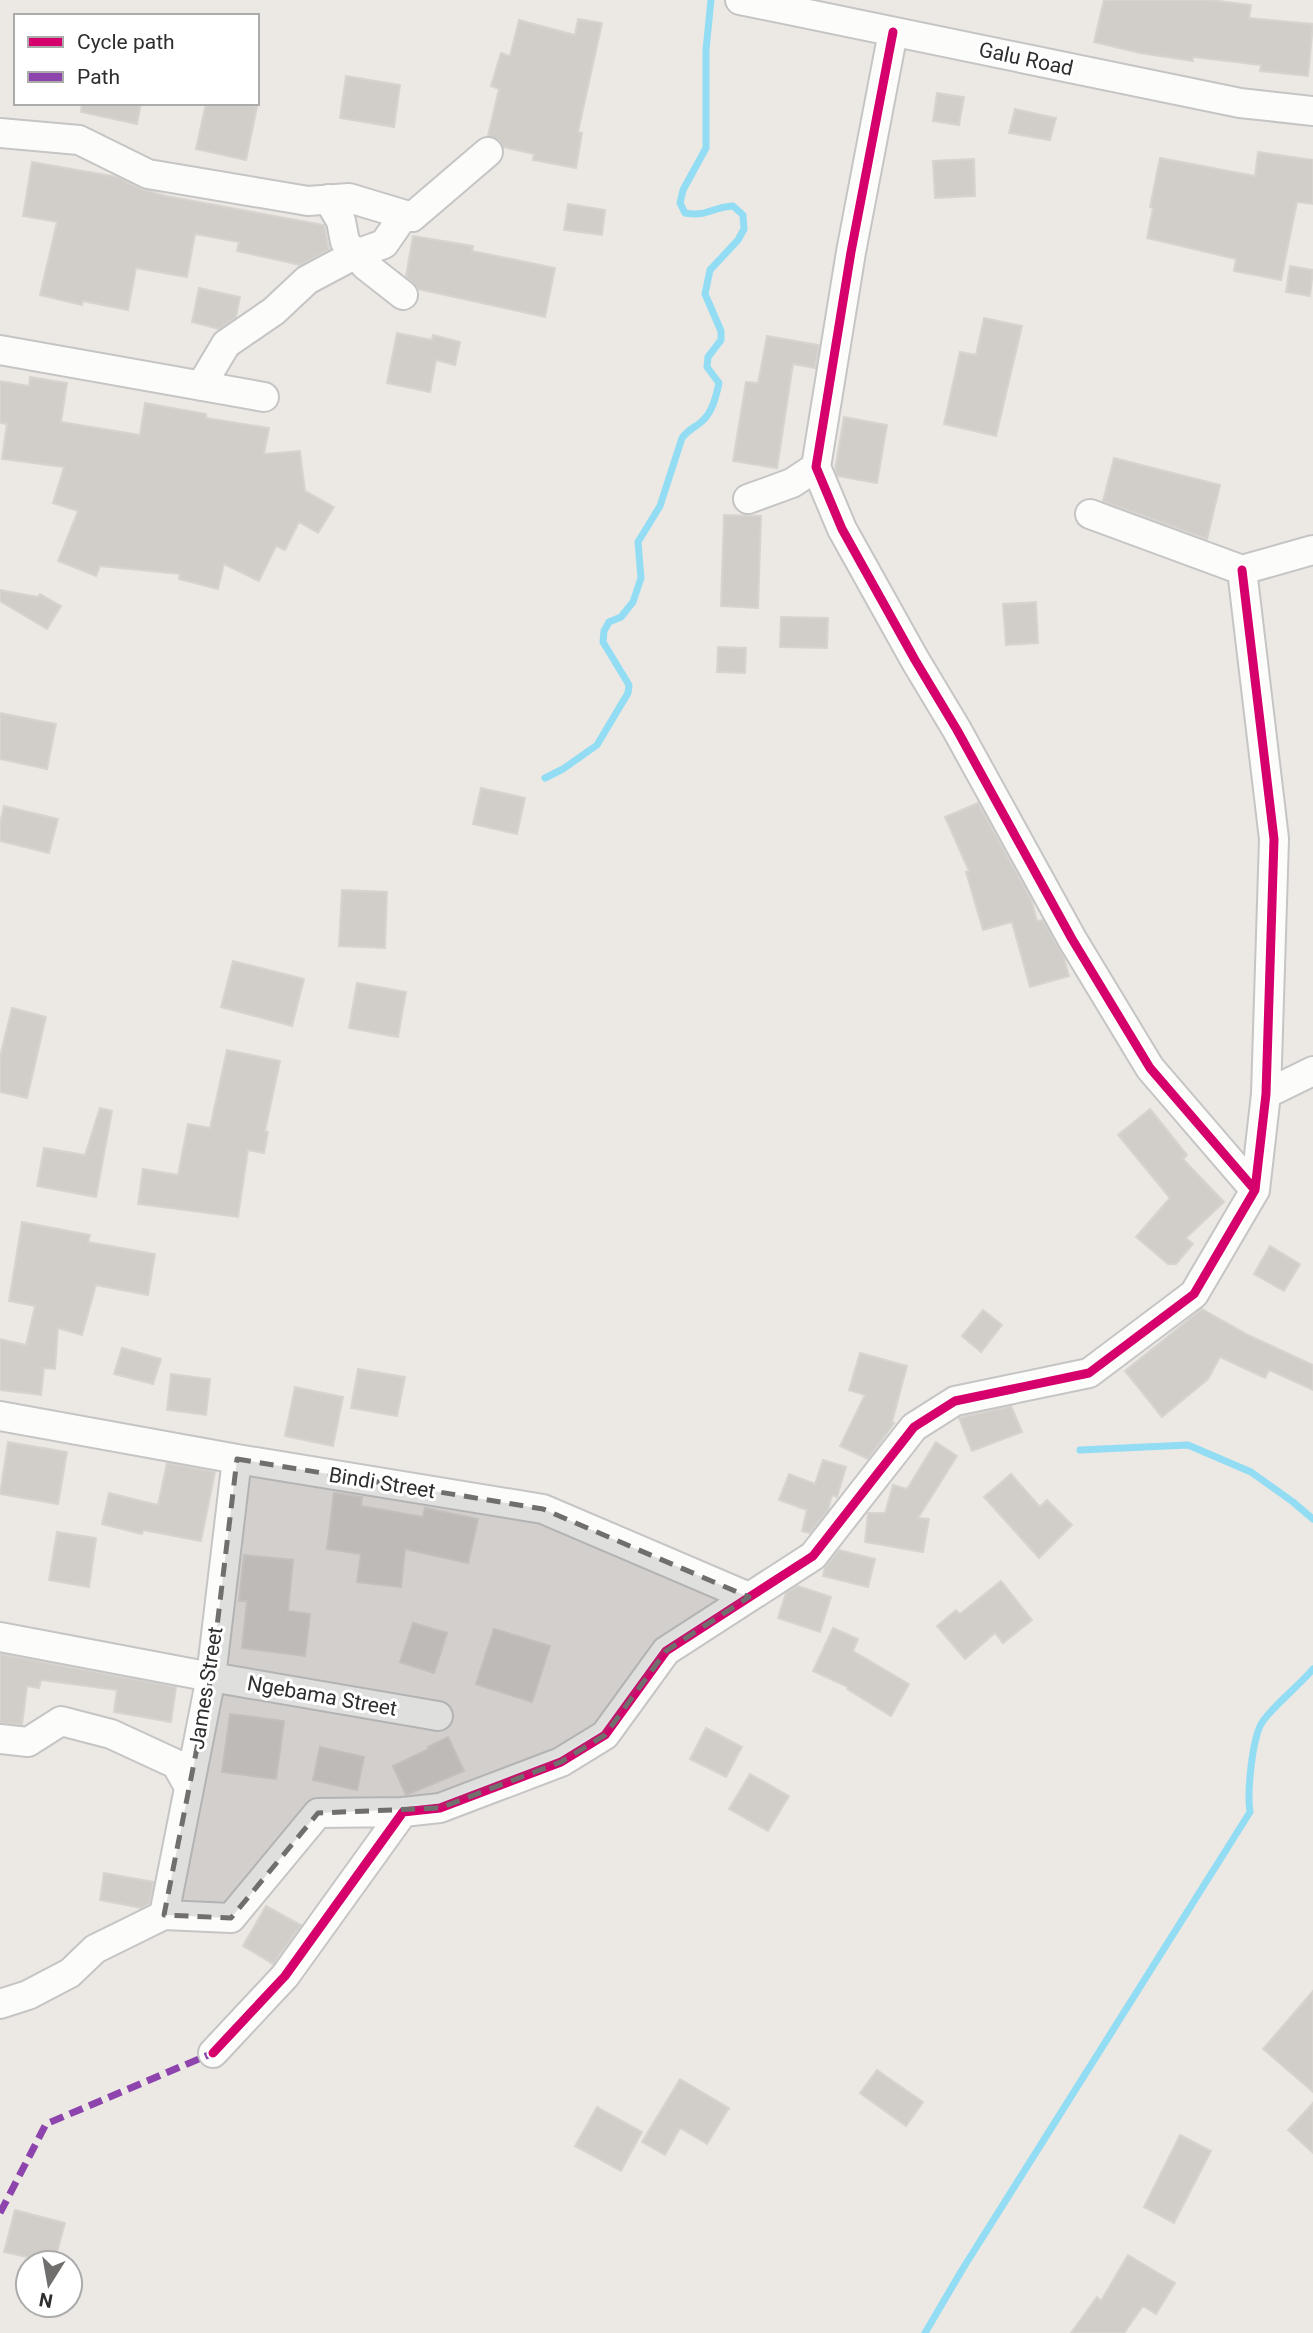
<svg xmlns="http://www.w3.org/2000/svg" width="1313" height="2333" viewBox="0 0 1313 2333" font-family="Roboto,sans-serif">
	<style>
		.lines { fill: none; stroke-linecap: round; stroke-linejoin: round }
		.stream { stroke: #92ddf3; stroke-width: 7 }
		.building { fill: #d1ceca; stroke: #d7d4d0; stroke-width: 2 }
		.street-casing { stroke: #c6c5c5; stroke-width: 32 }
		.street { stroke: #fcfcfb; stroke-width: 28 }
		.quiet { stroke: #8e44ad; stroke-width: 7; stroke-dasharray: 14 7; stroke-linecap: butt }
		.cycleway-casing { stroke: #fff; stroke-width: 13 }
		.cycleway { stroke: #d6006c; stroke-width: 9 }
		.marked { fill: #706f6e; fill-opacity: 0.2; stroke: #706f6e; stroke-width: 5; stroke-dasharray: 14 9; stroke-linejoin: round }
		.labels { text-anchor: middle; stroke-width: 6; stroke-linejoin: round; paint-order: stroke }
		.street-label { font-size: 21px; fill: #2e2e2e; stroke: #fff }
	</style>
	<rect width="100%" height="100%" fill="#ece8e4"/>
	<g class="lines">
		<!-- stream -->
		<path class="stream" d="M 545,778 L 563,769 L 597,745 L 628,693 L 629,685 L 603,642 L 604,631 L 609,622 L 621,617 L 633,602 L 641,578 L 638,542 L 660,506 L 682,438 C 688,430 692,429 700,423 C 712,414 716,397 719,383 L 707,367 L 708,357 L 721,340 L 721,331 L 705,294 L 710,270 L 738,240 L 744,229 L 743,215 L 733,206 C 712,207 708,217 685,213 L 680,203 L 683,190 L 706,148 L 706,50 L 711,0
			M 1080,1450 L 1188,1445 L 1251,1472 L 1293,1502 L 1313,1519
			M 925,2333 L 962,2270 L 1250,1812 C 1247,1793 1252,1736 1263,1721 C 1277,1702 1298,1687 1313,1669"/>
	</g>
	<!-- building -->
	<path class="building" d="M 1104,0 L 1210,0 L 1251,5 L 1249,18 L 1313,24 L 1308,76 L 1260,71 L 1261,65 L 1193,57 L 1193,61 L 1140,53 L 1094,42 Z
		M 578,19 L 602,23 L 578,132 L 582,133 L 576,168 L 533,160 L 534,154 L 503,147 L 500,141 L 488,136 L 499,89 L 491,86 L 501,53 L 510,56 L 519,20 L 575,35 Z
		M 346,76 L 400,85 L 394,127 L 340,118 Z
		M 937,93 L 964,97 L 959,125 L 933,121 Z
		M 82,103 L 141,103 L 137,124 L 81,112 Z
		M 206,103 L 255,103 L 254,106 L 257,107 L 246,160 L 196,149 Z
		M 1015,109 L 1056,118 L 1050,140 L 1009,133 Z
		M 1258,152 L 1313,160 L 1313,204 L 1297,202 L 1281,280 L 1234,271 L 1236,259 L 1147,238 L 1153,208 L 1150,207 L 1160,158 L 1255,176 Z
		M 974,159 L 975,196 L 935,198 L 933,161 Z
		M 32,162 L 117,177 L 141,189 L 166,196 L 324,225 L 329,250 L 300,265 L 237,251 L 239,242 L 195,234 L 187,277 L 136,268 L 128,310 L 83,301 L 82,305 L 40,295 L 57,222 L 23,216 Z
		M 568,204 L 605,210 L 602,235 L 564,230 Z
		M 413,236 L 473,246 L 472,251 L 555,268 L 545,317 L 418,289 L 406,276 Z
		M 1290,266 L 1313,270 L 1310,296 L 1286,292 Z
		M 199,288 L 240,297 L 236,317 L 219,329 L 192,322 Z
		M 984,318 L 1022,326 L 996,436 L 944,424 L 960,352 L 976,355 Z
		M 397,333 L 432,340 L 433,335 L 460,342 L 455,365 L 436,360 L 430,392 L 387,383 Z
		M 767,336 L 819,345 L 815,368 L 793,364 L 777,468 L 733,461 L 746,382 L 758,383 Z
		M 30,377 L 67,383 L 61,422 L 140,435 L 145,403 L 206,414 L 206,418 L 269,428 L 264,454 L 300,451 L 305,491 L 334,507 L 318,533 L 299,522 L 285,550 L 276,546 L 259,581 L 224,564 L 218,589 L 179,579 L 180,574 L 100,566 L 96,576 L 58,561 L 78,511 L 53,503 L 64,467 L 2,459 L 7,424 L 0,423 L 0,381 L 29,386 Z
		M 844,417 L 887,425 L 877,483 L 838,476 L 835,470 Z
		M 1114,458 L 1220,485 L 1207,539 L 1103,501 Z
		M 724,515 L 761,516 L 758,608 L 721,606 Z
		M 0,590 L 38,597 L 40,594 L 61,606 L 47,629 L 0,601 Z
		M 1036,602 L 1038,643 L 1006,645 L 1003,604 Z
		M 781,617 L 828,618 L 827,648 L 780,647 Z
		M 718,647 L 746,648 L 745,673 L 717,672 Z
		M 0,713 L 56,724 L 47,769 L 0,759 Z
		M 481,788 L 525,798 L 517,834 L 473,824 Z
		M 978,803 L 1031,899 L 1037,921 L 1043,920 L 1064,958 L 1069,976 L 1030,987 L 1012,922 L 983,930 L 966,872 L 969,871 L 945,817 Z
		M 4,806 L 58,819 L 49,853 L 0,841 L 0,823 Z
		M 342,890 L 387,892 L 385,948 L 339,946 Z
		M 233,961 L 304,979 L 292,1026 L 221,1007 Z
		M 357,983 L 406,992 L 398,1037 L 349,1028 Z
		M 12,1008 L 46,1017 L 27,1098 L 0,1092 L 0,1057 Z
		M 227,1050 L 280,1061 L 265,1131 L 268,1132 L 264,1153 L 248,1150 L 238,1217 L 138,1204 L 143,1169 L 178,1175 L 188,1124 L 210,1128 Z
		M 100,1108 L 112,1111 L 96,1197 L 37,1186 L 44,1148 L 85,1155 Z
		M 1150,1109 L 1187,1155 L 1183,1159 L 1224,1202 L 1186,1238 L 1193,1244 L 1176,1264 L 1168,1264 L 1136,1237 L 1170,1198 L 1118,1135 Z
		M 22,1222 L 90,1235 L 88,1242 L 155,1254 L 148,1295 L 96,1285 L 82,1335 L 58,1328 L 55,1369 L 44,1368 L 41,1395 L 0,1390 L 0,1339 L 26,1345 L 35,1306 L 9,1301 Z
		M 1270,1246 L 1300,1264 L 1284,1291 L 1254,1274 Z
		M 1202,1309 L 1250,1336 L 1313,1365 L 1313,1390 L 1269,1370 L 1265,1378 L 1220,1357 L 1208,1379 L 1162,1417 L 1125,1371 Z
		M 983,1310 L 1002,1325 L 981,1352 L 962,1336 Z
		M 122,1348 L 161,1359 L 153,1384 L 114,1374 Z
		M 860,1353 L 907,1366 L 892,1422 L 894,1423 L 868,1459 L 840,1446 L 865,1395 L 849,1390 Z
		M 358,1369 L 405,1377 L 397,1416 L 351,1408 Z
		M 171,1374 L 210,1379 L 206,1415 L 167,1410 Z
		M 295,1387 L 343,1397 L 333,1446 L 285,1436 Z
		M 1011,1406 L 1022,1432 L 972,1451 L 959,1418 Z
		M 8,1442 L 67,1452 L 58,1504 L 0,1494 Z
		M 936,1442 L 957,1456 L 918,1518 L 929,1519 L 923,1552 L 865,1542 L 868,1513 L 885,1513 L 893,1485 L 907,1489 Z
		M 823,1460 L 846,1467 L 837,1497 L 832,1495 L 828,1510 L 810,1533 L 802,1531 L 807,1510 L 779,1500 L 789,1474 L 815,1484 Z
		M 167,1463 L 215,1472 L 201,1541 L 143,1530 L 142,1534 L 102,1524 L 109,1493 L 158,1505 Z
		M 1011,1474 L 1040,1507 L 1047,1500 L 1072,1525 L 1039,1558 L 984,1497 Z
		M 334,1493 L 362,1497 L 361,1506 L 423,1517 L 425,1508 L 478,1519 L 468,1563 L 405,1549 L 401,1587 L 357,1582 L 361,1554 L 327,1549 Z
		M 57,1532 L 96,1538 L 89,1587 L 49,1580 Z
		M 839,1550 L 875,1559 L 868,1587 L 823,1576 L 825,1567 Z
		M 244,1555 L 293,1560 L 288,1611 L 310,1614 L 305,1656 L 242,1648 L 247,1601 L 239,1601 Z
		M 1001,1581 L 1032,1620 L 1003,1643 L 995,1633 L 965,1659 L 937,1626 L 956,1610 L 960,1614 Z
		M 798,1586 L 831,1597 L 820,1632 L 778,1618 L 786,1593 Z
		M 413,1623 L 447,1633 L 434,1673 L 400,1662 Z
		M 833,1628 L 858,1639 L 853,1651 L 909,1684 L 891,1716 L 847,1689 L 848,1687 L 813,1671 Z
		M 494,1629 L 550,1646 L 532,1702 L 476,1684 Z
		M 0,1654 L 176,1687 L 171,1722 L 114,1712 L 117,1690 L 41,1680 L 39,1688 L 27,1686 L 22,1725 L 0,1723 Z
		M 230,1714 L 284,1721 L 276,1779 L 222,1772 Z
		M 706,1728 L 742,1747 L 726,1777 L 690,1759 Z
		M 448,1737 L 464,1771 L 406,1795 L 393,1766 L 429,1749 L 428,1747 Z
		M 320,1747 L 364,1757 L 357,1790 L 313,1780 Z
		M 750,1774 L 789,1796 L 768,1831 L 729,1809 Z
		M 104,1873 L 154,1882 L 149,1904 L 141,1908 L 100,1900 Z
		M 266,1906 L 301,1925 L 273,1964 L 243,1946 Z
		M 1313,1991 L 1313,2092 L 1263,2049 Z
		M 877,2070 L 923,2102 L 906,2126 L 860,2093 Z
		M 680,2079 L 729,2108 L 707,2144 L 680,2128 L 665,2155 L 642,2142 Z
		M 1313,2103 L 1313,2153 L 1288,2130 Z
		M 597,2107 L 642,2132 L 621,2171 L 575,2146 Z
		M 1180,2135 L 1211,2151 L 1174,2223 L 1144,2207 Z
		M 15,2210 L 65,2223 L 54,2263 L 4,2252 Z
		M 1128,2255 L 1175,2283 L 1156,2314 L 1143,2306 L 1124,2333 L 1071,2333 L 1097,2297 L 1101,2301 Z"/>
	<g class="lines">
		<!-- street casing -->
		<g class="street-casing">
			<path id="street" d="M 740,0 L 1240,103 L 1313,111
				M 893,32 L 851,252 L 816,467 L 842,529 L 915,660 L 957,730 L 1072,939 L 1150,1068 L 1255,1190
				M 0,133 L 79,140 L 148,174 L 308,201 L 349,198 L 412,217 L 488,152
				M 328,199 L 341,221 L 345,242 L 366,266 L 403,295
				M 0,350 L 264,397
				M 201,386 L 226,344 L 274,311 L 307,280 L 356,254 L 384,244 L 404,215
				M 748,499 L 792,483 L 816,467
				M 1090,514 L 1242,570
				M 1242,570 L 1313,550
				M 1266,1094 L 1313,1071
				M 0,1416 L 237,1459 L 543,1509 L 749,1597
				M 0,1637 L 211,1677 L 438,1716
				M 0,1739 L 28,1742 L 61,1721 L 111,1734 L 176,1764 L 189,1787
				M 164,1915 L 211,1677 L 237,1459
				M 0,2004 L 28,1995 L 70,1973 L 95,1949 L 164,1915 L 231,1918 L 318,1813 L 403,1812
				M 213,2053 L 285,1976 L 403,1812 L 440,1808 L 561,1762 L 605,1735 L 666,1651 L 813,1556 L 914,1427 L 955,1401 L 1089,1373 L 1194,1294 L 1255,1190 L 1266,1094 L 1274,839 L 1242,570"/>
		</g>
		<!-- street -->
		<use href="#street" class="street"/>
		<!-- quiet -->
		<path class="quiet" d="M 0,2213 L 46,2124 L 213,2053"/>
		<!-- cycleway casing -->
		<g class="cycleway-casing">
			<path id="cycleway" d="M 893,32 L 851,252 L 816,467 L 842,529 L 915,660 L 957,730 L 1072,939 L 1150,1068 L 1255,1190
				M 213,2053 L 285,1976 L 403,1812 L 440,1808 L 561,1762 L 605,1735 L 666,1651 L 813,1556 L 914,1427 L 955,1401 L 1089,1373 L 1194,1294 L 1255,1190 L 1266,1094 L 1274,839 L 1242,570"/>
		</g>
		<!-- cycleway -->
		<use href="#cycleway" class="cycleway"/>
	</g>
	<!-- marked area -->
	<path class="marked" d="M 237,1459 L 543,1509 L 749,1597 L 666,1651 L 605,1735 L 561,1762 L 440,1808 L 318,1813 L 231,1918 L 164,1915 L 211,1677 Z"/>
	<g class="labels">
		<!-- street labels -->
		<g class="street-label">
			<text transform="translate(1026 59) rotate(12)" y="7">Galu Road</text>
			<text transform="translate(382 1483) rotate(9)" y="7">Bindi Street</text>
			<text transform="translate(206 1688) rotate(-81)" y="7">James Street</text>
			<text transform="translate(322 1696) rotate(10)" y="7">Ngebama Street</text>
		</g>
	</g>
	<!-- legend -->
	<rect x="14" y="14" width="245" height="91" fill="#ffffff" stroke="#ababab" stroke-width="2"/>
	<rect x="28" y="37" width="35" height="10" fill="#d6006c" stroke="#ababab" stroke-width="2"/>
	<text x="77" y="49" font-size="21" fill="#2e2e2e">Cycle path</text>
	<rect x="28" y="72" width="35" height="10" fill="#8e44ad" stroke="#ababab" stroke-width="2"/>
	<text x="77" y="84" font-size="21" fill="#2e2e2e">Path</text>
	<!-- north arrow -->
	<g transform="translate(49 2284) rotate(191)"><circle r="33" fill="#ffffff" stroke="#ababab" stroke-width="2"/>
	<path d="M0-5L12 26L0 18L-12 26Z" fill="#706f6e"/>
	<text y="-10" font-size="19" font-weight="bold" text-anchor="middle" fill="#2e2e2e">N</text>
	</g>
</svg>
